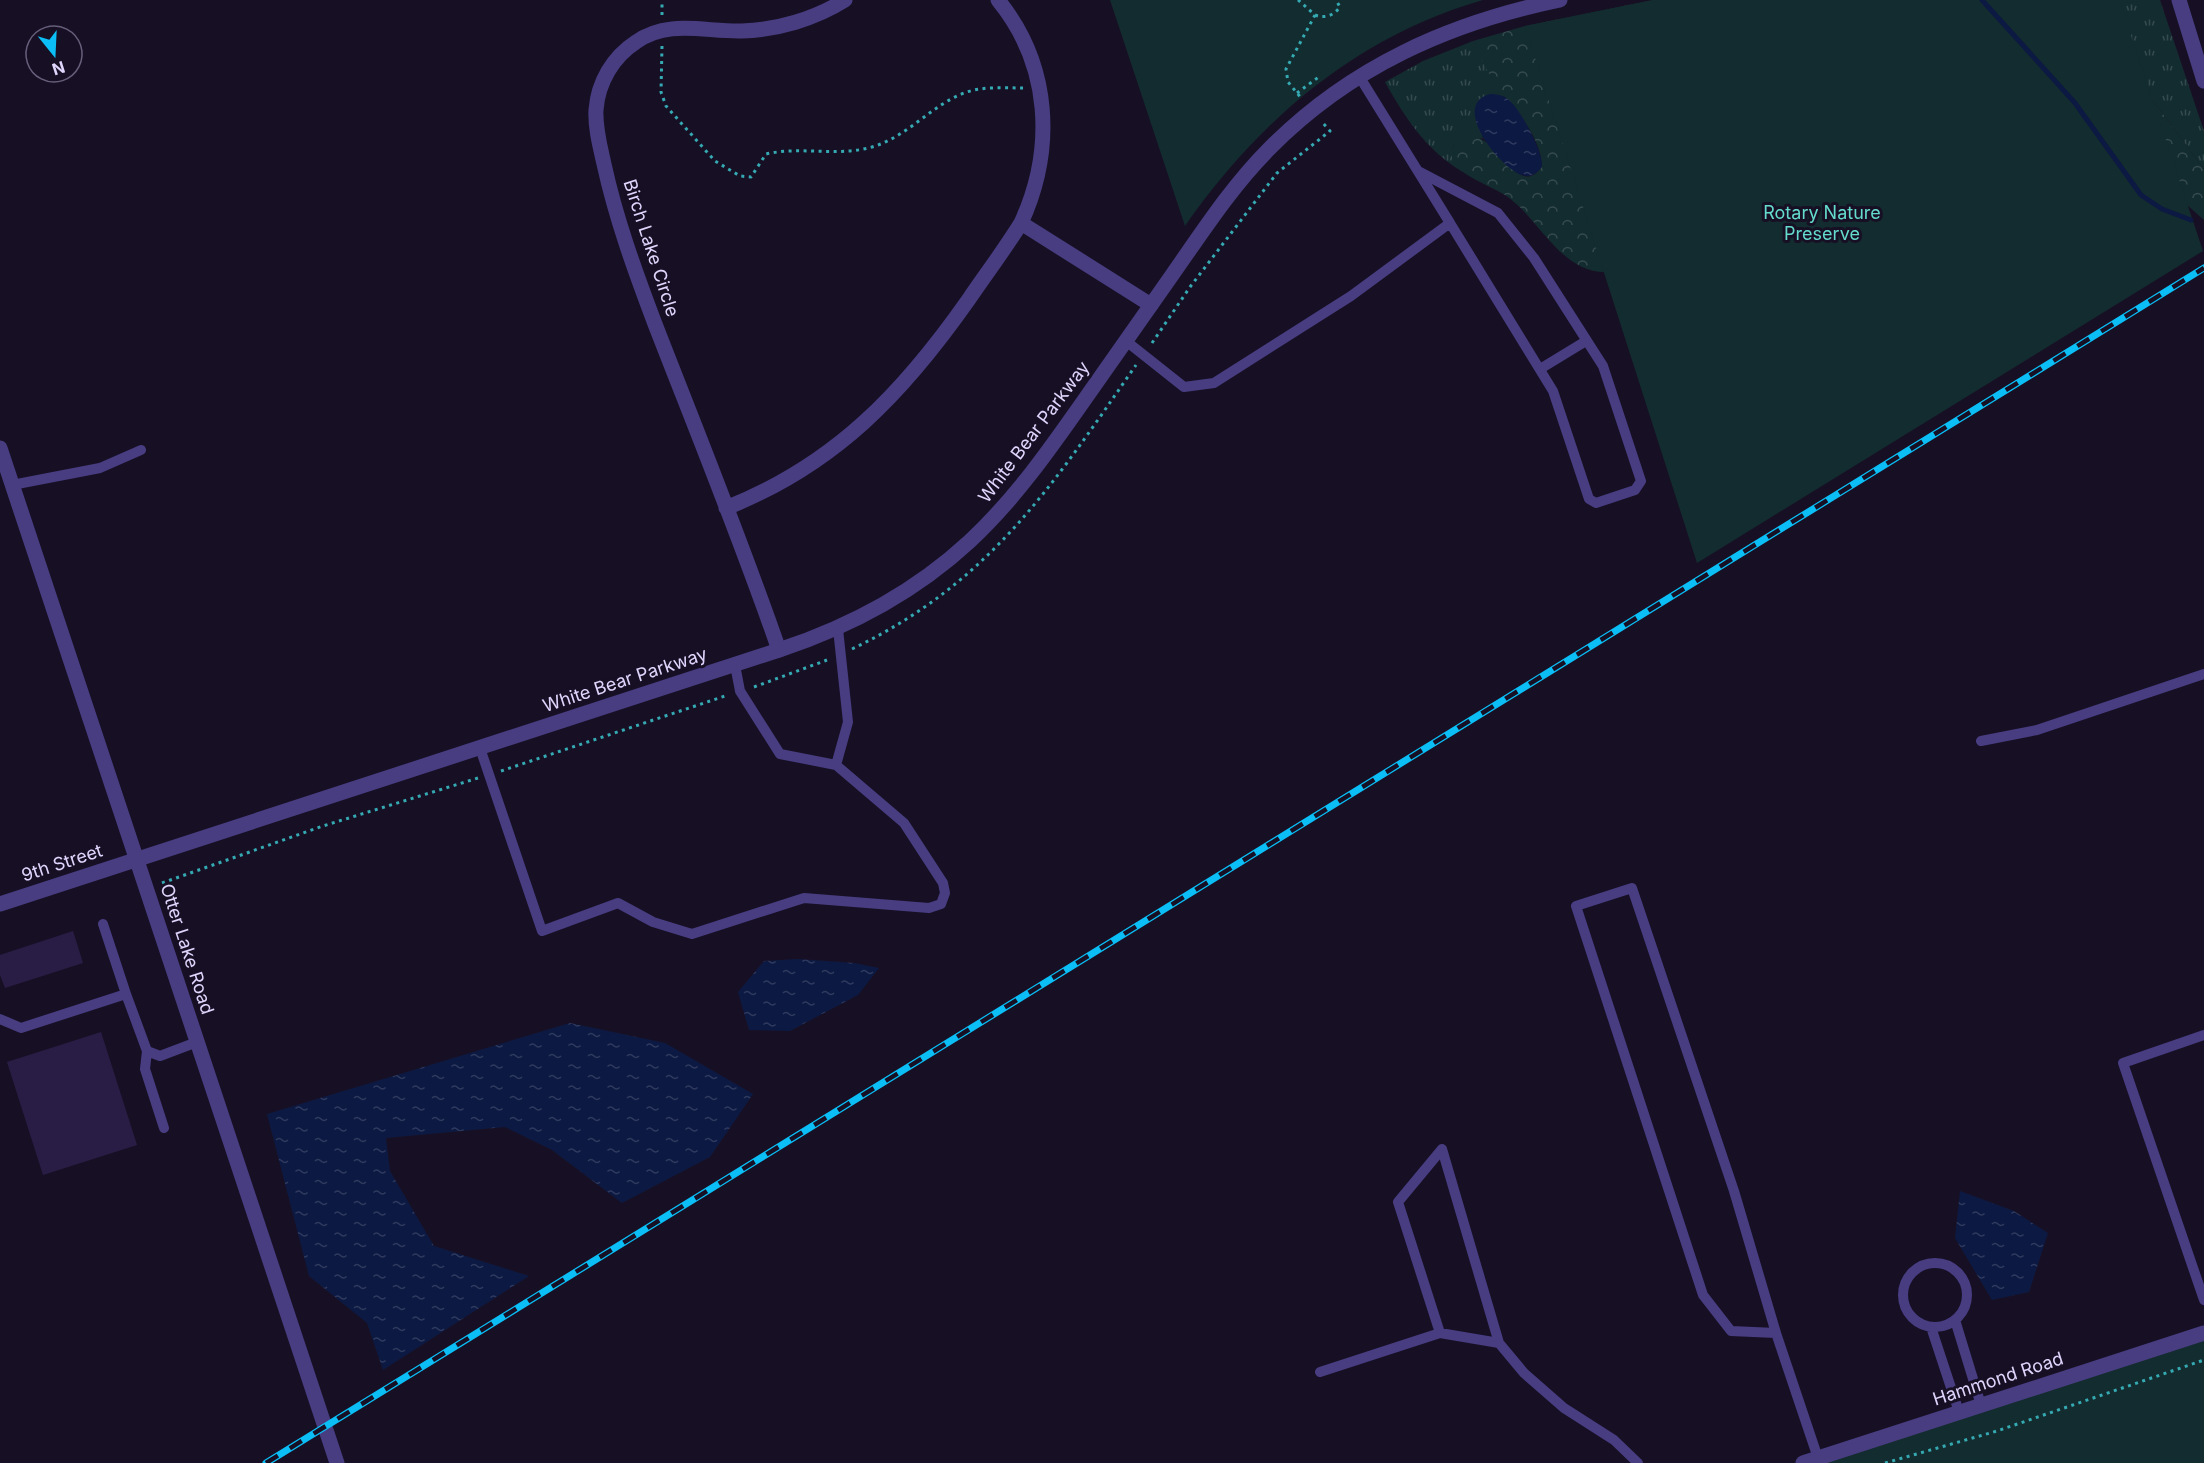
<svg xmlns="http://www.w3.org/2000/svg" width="2204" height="1463" viewBox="0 0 2204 1463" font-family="Inter,sans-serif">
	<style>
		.grass { fill: url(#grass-tufts) }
		.forest { fill: url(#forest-crowns) }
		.park { fill: #132c2f }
		.water { fill: url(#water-ripples) }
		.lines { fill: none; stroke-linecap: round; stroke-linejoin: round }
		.stream { stroke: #0c1942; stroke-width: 5 }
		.building { fill: #2a1d45 }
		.path { stroke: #35aab3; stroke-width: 3; stroke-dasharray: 3 4.5; stroke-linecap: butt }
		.service { stroke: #493d82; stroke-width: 10 }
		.minor { stroke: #493d82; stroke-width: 15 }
		.tertiary { stroke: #493d82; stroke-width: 15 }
		.rail-casing { stroke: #0bbef5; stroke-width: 7 }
		.rail { stroke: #171025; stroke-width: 4.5; stroke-dasharray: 14; stroke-linecap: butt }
		.labels { text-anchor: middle; stroke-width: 6; stroke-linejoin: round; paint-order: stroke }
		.park-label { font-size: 18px; fill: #64dbcd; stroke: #171025 }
		.street-label { font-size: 18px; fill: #e0d6fd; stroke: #171025 }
	</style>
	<defs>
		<pattern id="grass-tufts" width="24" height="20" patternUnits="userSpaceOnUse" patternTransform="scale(1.5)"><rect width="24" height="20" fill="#132c2f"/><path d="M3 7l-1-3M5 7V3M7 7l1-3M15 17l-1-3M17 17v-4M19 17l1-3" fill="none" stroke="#354a4e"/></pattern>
		<pattern id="forest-crowns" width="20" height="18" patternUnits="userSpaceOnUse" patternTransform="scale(1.5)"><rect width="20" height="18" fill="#132c2f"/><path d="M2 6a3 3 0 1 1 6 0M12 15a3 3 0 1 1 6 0" fill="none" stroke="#354a4e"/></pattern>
		<pattern id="water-ripples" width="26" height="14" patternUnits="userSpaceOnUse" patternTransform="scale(1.5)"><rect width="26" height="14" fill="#0c1942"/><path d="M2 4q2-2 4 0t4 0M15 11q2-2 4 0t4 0" fill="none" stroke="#2f3a5e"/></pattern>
	</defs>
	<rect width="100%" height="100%" fill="#171025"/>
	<!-- grass -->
	<path class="grass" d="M 2100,0 L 2160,0 L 2204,131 L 2204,169 L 2148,94 Z
		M 1473,41 L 1491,76 L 1511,101 L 1503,96 L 1482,136 L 1491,147 L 1483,138 L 1453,145 L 1452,157 L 1463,172 C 1427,151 1405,118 1385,82 L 1423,61 Z"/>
	<!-- forest -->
	<path class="forest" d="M 1653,0 L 1606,272 C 1560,273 1539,217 1505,195 C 1492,187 1461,175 1454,163 C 1450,156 1452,148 1455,141 C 1495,114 1515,207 1542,166 C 1540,133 1510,104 1492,78 C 1484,67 1479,53 1473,41 L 1525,26 Z
		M 2148,94 L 2204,169 L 2204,220 L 2168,188 Z"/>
	<!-- park -->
	<path class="park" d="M 1110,0 L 1483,0 C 1357,36 1259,120 1185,226 Z
		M 1653,0 L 2119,0 L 2203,251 L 1697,563 L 1525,26 Z
		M 2204,1333 L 2204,1463 L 1808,1463 Z"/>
	<!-- water -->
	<path class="water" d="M 1490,94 C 1499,94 1506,96 1512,103 C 1522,113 1543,152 1542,166 C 1538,173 1531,178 1522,175 C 1501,169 1449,105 1490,94 Z
		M 798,959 L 854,963 L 879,968 L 858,995 L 790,1031 L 749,1030 L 738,992 L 764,961 Z
		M 570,1023 L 665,1043 L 753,1094 L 710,1157 L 622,1203 L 552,1150 L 505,1127 L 386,1138 L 390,1171 L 434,1246 L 529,1276 L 383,1370 L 367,1323 L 309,1276 L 267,1114 Z
		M 1960,1191 L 2014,1211 L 2048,1233 L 2029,1292 L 1992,1300 L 1955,1238 Z"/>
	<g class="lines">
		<!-- stream -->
		<path class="stream" d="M 1982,0 L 2075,103 L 2141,195 L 2162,209 L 2191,220"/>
	</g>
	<!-- building -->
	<path class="building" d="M 73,931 L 83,963 L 5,988 L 0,975 L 0,955 Z
		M 101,1032 L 137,1145 L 43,1175 L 7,1062 Z"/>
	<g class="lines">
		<!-- path -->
		<path class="path" d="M 1298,0 L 1315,15 L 1286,69 L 1288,82 L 1302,99
			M 662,15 L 662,0
			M 1315,15 C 1325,19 1334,15 1340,7 L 1336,0
			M 662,46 L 661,92 L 666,106 L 715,161 L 740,176 L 751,177 L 766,154 C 801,146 838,157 872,147 C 907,137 932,105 964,93 C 982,86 1004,88 1024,88
			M 1297,93 L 1320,76
			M 1152,343 L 1190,287 L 1277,173 L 1330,131 L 1322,122
			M 852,649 C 990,583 1052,486 1136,365
			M 754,687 L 827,660
			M 501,771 L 728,695
			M 162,883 L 323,826 L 478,778
			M 1885,1463 L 1997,1431 L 2204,1360"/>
		<!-- service -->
		<path class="service" d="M 1418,171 L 1498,213 L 1534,258 L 1603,366 L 1641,481 L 1635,490 L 1596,503 L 1589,499 L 1553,391 L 1450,223
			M 1126,341 L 1184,387 L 1214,383 L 1351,296 L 1450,223 L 1359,76
			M 1540,369 L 1586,341
			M 12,485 L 100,468 L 141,450
			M 735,665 L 740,691 L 780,754 L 836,765
			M 1981,741 L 2037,730 L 2204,674
			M 480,748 L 542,931 L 618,903 L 653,922 L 692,934 L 804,898 L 929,908 L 941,904 L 945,893 L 943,883 L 904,823 L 836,765 L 848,722 L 838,629
			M 103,924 L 126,994
			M 0,1019 L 21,1028 L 126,994 L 147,1051 L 160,1056 L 197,1042
			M 2204,1035 L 2123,1063 L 2204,1300
			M 147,1051 L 145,1069 L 164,1128
			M1903 1295a32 32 0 1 1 64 0a32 32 0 1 1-64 0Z
			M 1955,1320 L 1981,1405
			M 1931,1327 L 1959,1412
			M 1440,1333 L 1499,1343
			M 1776,1333 L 1734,1191 L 1632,888 L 1576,906 L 1703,1295 L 1731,1331 L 1776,1333 L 1818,1458
			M 1320,1372 L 1440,1333 L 1398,1202 L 1442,1149 L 1499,1343 L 1524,1373 L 1564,1408 L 1614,1440 L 1638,1463"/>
		<!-- minor -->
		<path class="minor" d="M 998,0 C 1051,65 1055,149 1021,223
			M 726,508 C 835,465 903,393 969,299 C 986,274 1005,249 1021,223 L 1151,305
			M 779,650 C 741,540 697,432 655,324 C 635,271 616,219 604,164 C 600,146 595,128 596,110 C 598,82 613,57 636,42 C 668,19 705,32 742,31 C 777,30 815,19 845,0"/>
		<!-- tertiary -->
		<path class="tertiary" d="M 2179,0 L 2204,81
			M 0,448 L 337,1463
			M 0,904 L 779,650 C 849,627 915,592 970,541 C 1015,499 1050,449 1085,399 C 1114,358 1142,318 1170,278 C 1201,234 1231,187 1269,149 C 1350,67 1449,23 1560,0
			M 1803,1463 L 2204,1333"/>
		<!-- rail casing -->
		<g class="rail-casing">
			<path id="rail" d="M 266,1463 L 2204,268"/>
		</g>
		<!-- rail -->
		<use href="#rail" class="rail"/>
	</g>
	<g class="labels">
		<!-- park labels -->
		<g class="park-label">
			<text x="1822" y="219">Rotary Nature<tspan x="1822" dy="21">Preserve</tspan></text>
		</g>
		<!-- street labels -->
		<g class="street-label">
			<text transform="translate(651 248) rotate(72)" y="6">Birch Lake Circle</text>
			<text transform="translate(1034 432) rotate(-53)" y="6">White Bear Parkway</text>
			<text transform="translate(625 680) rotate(-18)" y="6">White Bear Parkway</text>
			<text transform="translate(62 863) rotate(-18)" y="6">9th Street</text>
			<text transform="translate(187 949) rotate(72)" y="6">Otter Lake Road</text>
			<text transform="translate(1998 1379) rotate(-18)" y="6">Hammond Road</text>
		</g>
	</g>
	<!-- north arrow -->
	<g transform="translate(54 54) rotate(162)"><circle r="28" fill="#171025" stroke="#675f7b" stroke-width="1.5"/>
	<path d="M0-4.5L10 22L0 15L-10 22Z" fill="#0bbef5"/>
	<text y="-9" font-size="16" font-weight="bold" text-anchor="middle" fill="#e0d6fd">N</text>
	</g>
</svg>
